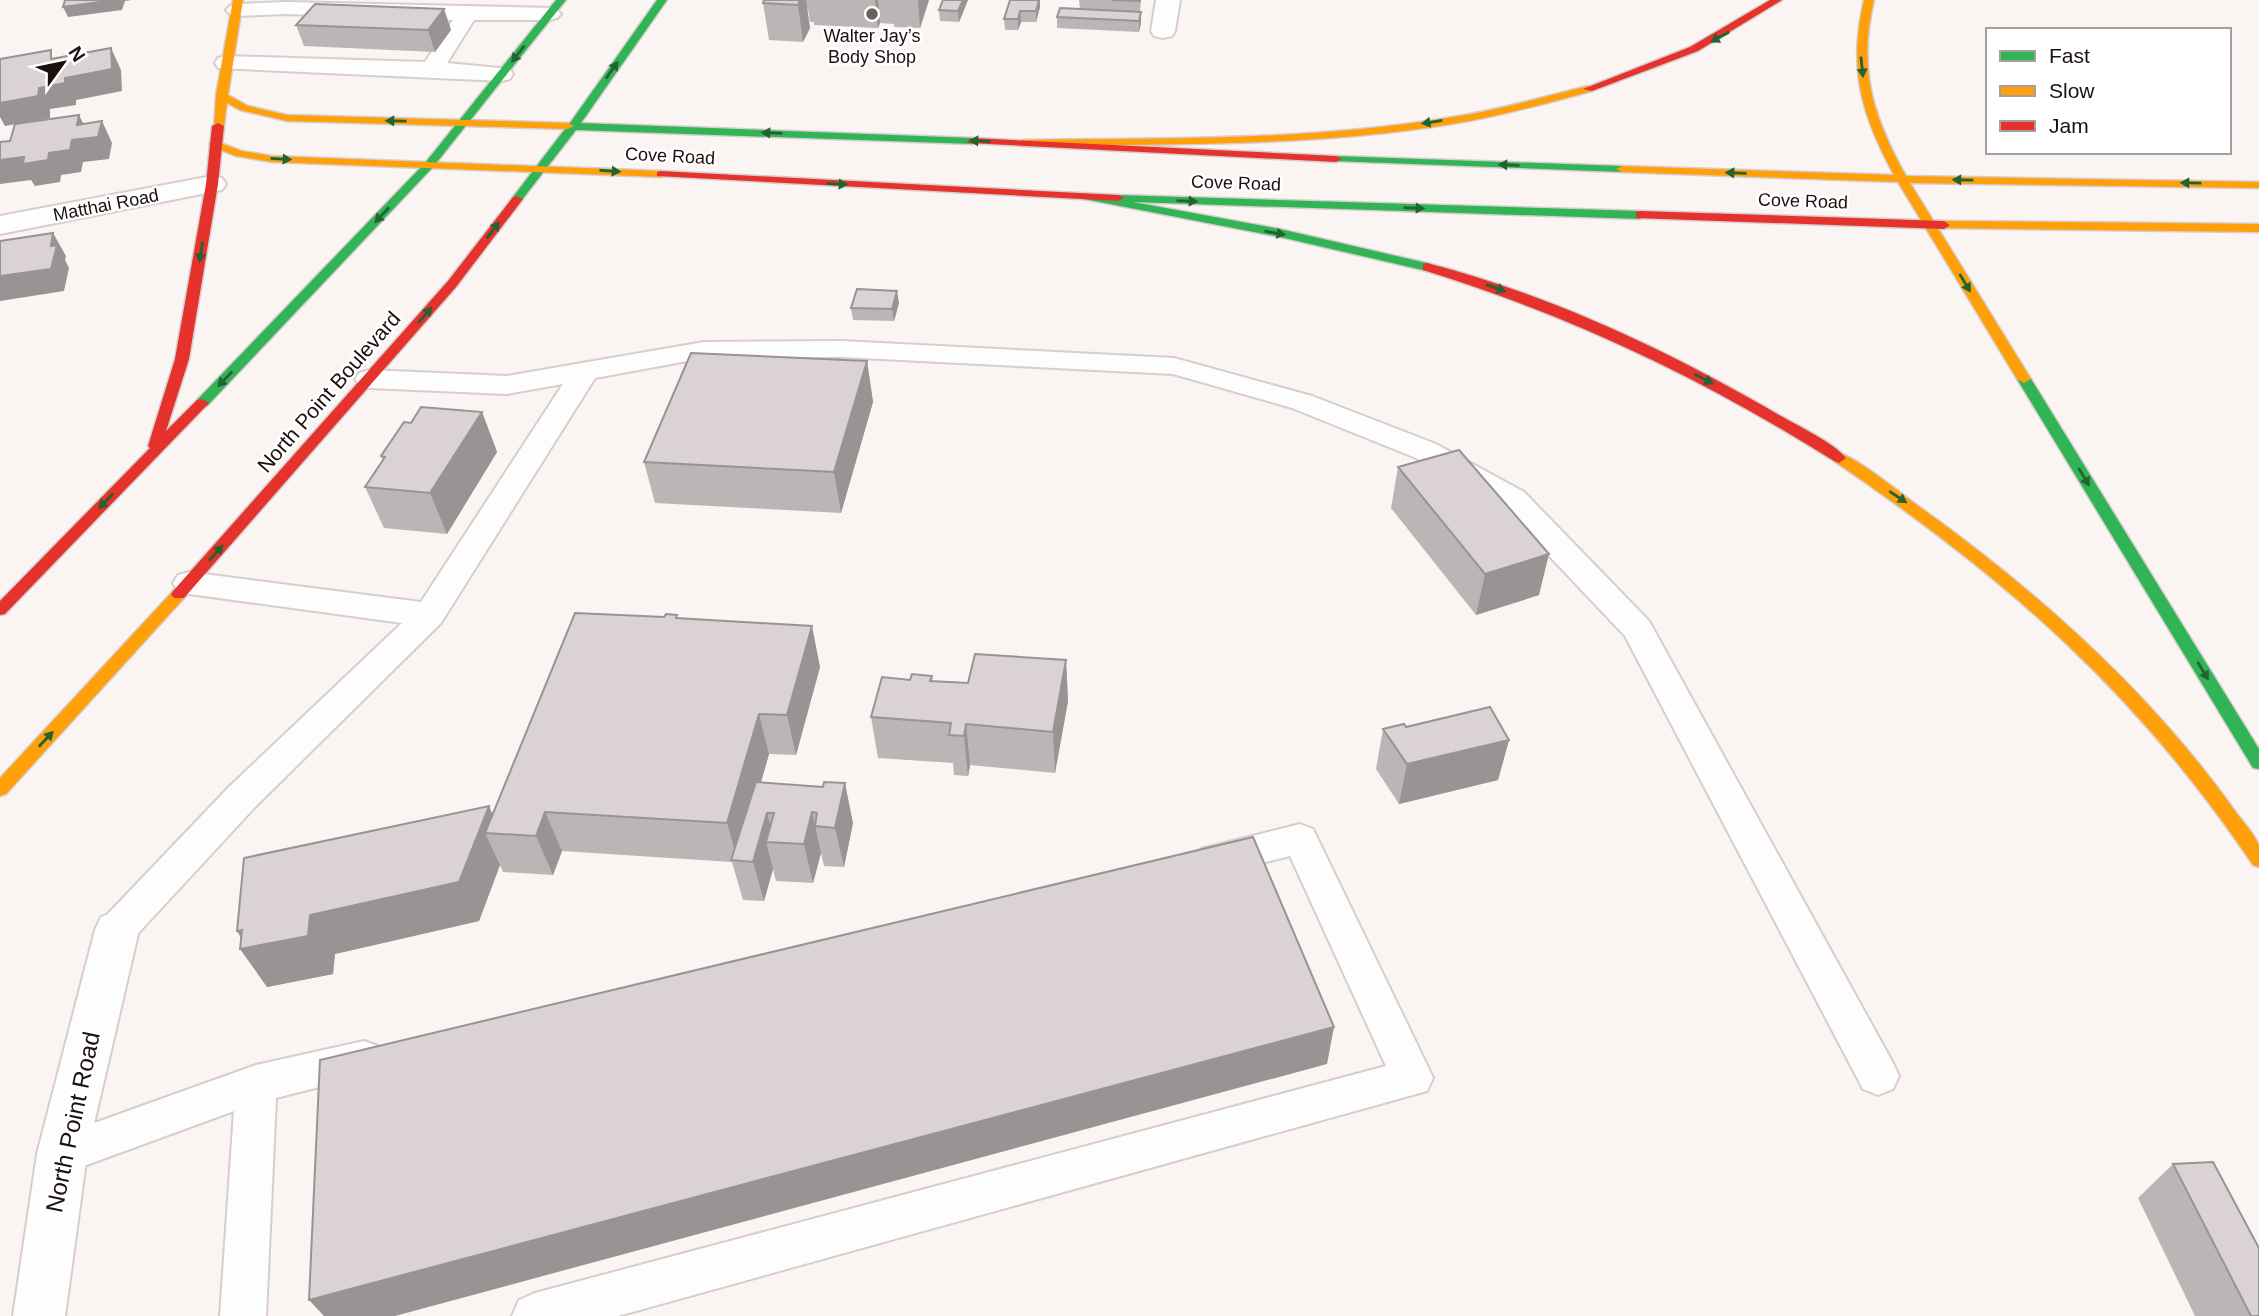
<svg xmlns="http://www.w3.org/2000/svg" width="2259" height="1316" viewBox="0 0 2259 1316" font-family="Arial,sans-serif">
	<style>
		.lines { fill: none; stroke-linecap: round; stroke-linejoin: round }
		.lane-casing { stroke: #d7cecc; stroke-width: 4 }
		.street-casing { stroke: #d7cecc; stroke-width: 4 }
		.fast-casing { stroke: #d7cecc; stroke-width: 3 }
		.slow-casing { stroke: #d7cecc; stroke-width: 3 }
		.jam-casing { stroke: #d7cecc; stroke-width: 3 }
		.lane { fill: #fefdfd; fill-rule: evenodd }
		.street { fill: #fefdfd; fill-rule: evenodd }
		.fast { fill: #30b455; fill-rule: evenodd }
		.slow { fill: #ff9f0a; fill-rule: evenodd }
		.jam { fill: #e5322d; fill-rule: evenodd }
		.wall { fill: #bbb5b6 }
		.shaded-wall { fill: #999394 }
		.building { fill: #dad2d4; stroke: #999394; stroke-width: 2 }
		.oneway { fill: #256231 }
		.poi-dot { fill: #68605d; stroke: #fff; stroke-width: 2.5 }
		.labels { text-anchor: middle; stroke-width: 5; stroke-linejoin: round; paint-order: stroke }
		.far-poi-label { font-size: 18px; fill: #1a100d; stroke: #fff }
		.far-street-label { font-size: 18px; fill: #1a100d; stroke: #fff }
		.street-label { font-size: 21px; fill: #1a100d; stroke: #fff }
		.near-street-label { font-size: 24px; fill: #1a100d; stroke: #fff }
	</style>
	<rect width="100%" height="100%" fill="#faf4f2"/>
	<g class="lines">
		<!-- lane casing -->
		<g class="lane-casing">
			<path id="lane" d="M 286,2 L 550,8 L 557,10 L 561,14 L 557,18 L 550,20 L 474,20 L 447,63 L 510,69 L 513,74 L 510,79 L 502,81 L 218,68 L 215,63 L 218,58 L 226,56 L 425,62 L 453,20 L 286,14 L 237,16 L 230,14 L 226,10 L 230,6 L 237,4 Z
				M 842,341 L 1174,358 L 1312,396 L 1436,444 L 1524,492 L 1649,621 L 1893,1063 L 1899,1076 L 1893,1089 L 1878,1095 L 1863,1089 L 1625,636 L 1502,506 L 1416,458 L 1292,408 L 1173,374 L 842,357 L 704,358 L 595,378 L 441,623 L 255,807 L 131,941 L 117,946 L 103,941 L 98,930 L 103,919 L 229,787 L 402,623 L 189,594 L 178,591 L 173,583 L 178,575 L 189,572 L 421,602 L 563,384 L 507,394 L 369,388 L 359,385 L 355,379 L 359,373 L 369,370 L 507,376 L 704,342 Z
				M 1300,824 L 1313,829 L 1427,1065 L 1433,1078 L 1427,1091 L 618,1316 L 512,1316 L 519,1300 L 535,1293 L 1386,1066 L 1290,856 L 1214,875 L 1201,871 L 1195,860 L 1201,849 Z
				M 364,1041 L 378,1046 L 384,1059 L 378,1072 L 276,1098 L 266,1316 L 220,1316 L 234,1111 L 62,1174 L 47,1168 L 41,1154 L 47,1140 L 256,1065 Z"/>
		</g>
		<!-- street casing -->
		<g class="street-casing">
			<path id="street" d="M 1156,0 L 1180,0 L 1175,31 L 1172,36 L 1163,38 L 1154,36 L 1151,31 Z
				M 212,176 L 222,178 L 226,184 L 222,190 L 0,234 L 0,216 Z
				M 117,911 L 133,917 L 139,930 L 87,1154 L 65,1316 L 13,1316 L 37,1154 L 95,930 L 101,917 Z"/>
		</g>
		<!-- fast casing -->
		<g class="fast-casing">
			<path id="fast" d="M 556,0 L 566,0 L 433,167 L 207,406 L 197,406 L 195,403 L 197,400 L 425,163 Z
				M 657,0 L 667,0 L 581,123 L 973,138 L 979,141 L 973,144 L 576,130 L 521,201 L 513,201 L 513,197 L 565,129 L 562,126 L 564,124 L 570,123 Z
				M 1336,156 L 1622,166 L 1628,169 L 1622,172 L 1332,161 L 1332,157 Z
				M 1088,194 L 1112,198 L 1118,195 L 1640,211 L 1646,215 L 1640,219 L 1133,202 L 1280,229 L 1431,264 L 1431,270 L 1427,271 L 1280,237 L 1084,199 L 1084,195 Z
				M 2024,375 L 2031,379 L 2259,749 L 2259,769 L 2253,768 L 2017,379 Z"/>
		</g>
		<!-- slow casing -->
		<g class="slow-casing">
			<path id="slow" d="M 233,0 L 243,0 L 228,95 L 248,106 L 287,115 L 568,123 L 574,126 L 568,129 L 287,121 L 240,110 L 227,103 L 224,126 L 214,128 L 216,95 Z
				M 1864,0 L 1874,0 C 1858,69 1872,115 1906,176 L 2259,182 L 2259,188 L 1910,183 L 2031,379 L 2024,383 L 2017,379 L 1898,182 L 1622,172 L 1616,169 L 1622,166 L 1894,175 C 1861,114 1848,69 1864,0 Z
				M 1588,86 L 1593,89 L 1592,91 C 1545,104 1500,116 1452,124 C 1310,147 1165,144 1022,146 L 1016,143 L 1022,140 C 1165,138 1311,141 1453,117 C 1499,110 1543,97 1588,86 Z
				M 215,141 L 242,151 L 272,156 L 661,171 L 667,174 L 661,177 L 272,162 L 236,156 L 211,146 L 209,144 Z
				M 1944,221 L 2259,224 L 2259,232 L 1940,228 L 1940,222 Z
				M 1839,453 C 1859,459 1896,490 1914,503 C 2035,589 2148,689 2235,811 C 2242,821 2255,834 2259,846 C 2259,852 2259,861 2259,867 L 2253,865 C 2137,692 2005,577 1834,461 L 1832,458 Z
				M 179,589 L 187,594 L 184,598 L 6,794 L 0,796 L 0,778 L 174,590 Z"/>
		</g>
		<!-- jam casing -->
		<g class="jam-casing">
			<path id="jam" d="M 1770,0 L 1782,0 L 1698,51 L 1592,91 L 1583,89 L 1690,47 Z
				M 218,123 L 224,126 L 218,184 L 189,359 L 166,431 L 197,400 L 202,399 L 209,403 L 5,614 L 0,615 L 0,601 L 150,448 L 148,446 L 175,359 L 206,184 L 212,126 Z
				M 973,138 L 1336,156 L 1342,159 L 1336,162 L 969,143 L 967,141 Z
				M 661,171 L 1118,195 L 1124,198 L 1118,201 L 657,176 L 657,172 Z
				M 517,196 L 523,199 L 456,287 L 184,598 L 174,598 L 171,594 L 174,590 L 448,281 L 513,197 Z
				M 1640,211 L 1944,221 L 1950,225 L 1944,229 L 1636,218 L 1636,212 Z
				M 1427,263 C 1551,295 1669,351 1779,415 C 1798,426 1833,442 1846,458 L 1839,463 L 1834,461 C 1704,379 1570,315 1423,270 L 1423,264 Z"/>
		</g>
		<!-- lane -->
		<use href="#lane" class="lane"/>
		<!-- street -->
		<use href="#street" class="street"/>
		<!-- fast -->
		<use href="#fast" class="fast"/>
		<!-- slow -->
		<use href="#slow" class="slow"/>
		<!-- jam -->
		<use href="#jam" class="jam"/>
	</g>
	<!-- wall -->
	<path class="wall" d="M 764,0 L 929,0 L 920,28 L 894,27 L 894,24 L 880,23 L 878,28 L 814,25 L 814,22 L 810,22 L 808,9 L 807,9 L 810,28 L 803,42 L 769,40 L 763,3 Z
		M 943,0 L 968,0 L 959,22 L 940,21 L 939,10 Z
		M 1010,0 L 1040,0 L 1040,7 L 1036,22 L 1021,22 L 1018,30 L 1005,30 L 1004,19 Z
		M 1079,0 L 1141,0 L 1140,12 L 1141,23 L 1139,32 L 1057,28 L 1057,17 L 1080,9 Z
		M 444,9 L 451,30 L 435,52 L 304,46 L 296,25 Z
		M 899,303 L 894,321 L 853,320 L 851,308 Z
		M 867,361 L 873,402 L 841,513 L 655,503 L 644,462 Z
		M 482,412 L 497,452 L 447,534 L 384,528 L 365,487 L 383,461 L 381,456 L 411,423 Z
		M 1398,467 L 1539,595 L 1476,615 L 1391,508 Z
		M 677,618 L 820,667 L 796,755 L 769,754 L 761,782 L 853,823 L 844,867 L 824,866 L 821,853 L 813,883 L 776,881 L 773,869 L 764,901 L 743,900 L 732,862 L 562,851 L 553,875 L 503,872 L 500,865 L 479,921 L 335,954 L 333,974 L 267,987 L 237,931 L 492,814 Z
		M 1066,660 L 1068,701 L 1055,773 L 970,765 L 968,776 L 954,775 L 953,763 L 878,758 L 871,717 L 910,680 L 932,676 L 933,681 L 968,683 Z
		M 1406,727 L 1509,740 L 1498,780 L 1399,804 L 1376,769 L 1383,729 Z
		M 2173,1164 L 2259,1316 L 2195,1316 L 2138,1198 Z"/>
	<!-- shaded-wall -->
	<path class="shaded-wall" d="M 115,0 L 132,0 L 125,1 L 122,10 L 68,17 L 63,7 Z
		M 800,0 L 806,0 L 810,28 L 803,42 L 798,5 Z
		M 875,0 L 878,0 L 880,23 L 878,28 Z
		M 918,0 L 929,0 L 920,28 Z
		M 963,0 L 968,0 L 959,22 L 958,11 Z
		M 1039,0 L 1040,0 L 1040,7 L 1036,22 L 1036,11 Z
		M 444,9 L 451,30 L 435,52 L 428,30 Z
		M 1020,11 L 1021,22 L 1018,30 L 1018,19 Z
		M 1141,12 L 1141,23 L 1139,32 L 1139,21 Z
		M 111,48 L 121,70 L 122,91 L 76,100 L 76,105 L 50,109 L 50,118 L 5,126 L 0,117 L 0,103 L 65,78 Z
		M 79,115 L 90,137 L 102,121 L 112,143 L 109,159 L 83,162 L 81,172 L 61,175 L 60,182 L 35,186 L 31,180 L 0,184 L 0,160 L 49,153 L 72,140 Z
		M 53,233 L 66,256 L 65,260 L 69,268 L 64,291 L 0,301 L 0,276 L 51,246 Z
		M 897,291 L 899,303 L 894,321 L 892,309 Z
		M 867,361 L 873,402 L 841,513 L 834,472 Z
		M 482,412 L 497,452 L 447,534 L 430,493 Z
		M 1549,554 L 1539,595 L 1476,615 L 1485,574 Z
		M 812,626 L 820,667 L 796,755 L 787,715 Z
		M 1066,660 L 1068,701 L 1055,773 L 1053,732 Z
		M 759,714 L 769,754 L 738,862 L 727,823 Z
		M 966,724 L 970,765 L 968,776 L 964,736 Z
		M 1509,740 L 1498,780 L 1399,804 L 1407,764 Z
		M 845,783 L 853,823 L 844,867 L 835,828 Z
		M 489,806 L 501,833 L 485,833 L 500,865 L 479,921 L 335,954 L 333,974 L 267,987 L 240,949 L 248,947 L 237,931 L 310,915 Z
		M 545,812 L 562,851 L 553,875 L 536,836 Z
		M 812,812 L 821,853 L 813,883 L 804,844 Z
		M 767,813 L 775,842 L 766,842 L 773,869 L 764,901 L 753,862 Z
		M 1334,1027 L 1327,1064 L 395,1316 L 324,1316 L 309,1300 Z"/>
	<!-- building -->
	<path class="building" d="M 65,0 L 115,0 L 63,7 Z
		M 764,0 L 800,0 L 798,5 L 763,3 Z
		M 943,0 L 963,0 L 958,11 L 939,10 Z
		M 1010,0 L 1039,0 L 1036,11 L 1020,11 L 1018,19 L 1004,19 Z
		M 1112,0 L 1140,0 L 1140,1 Z
		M 315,4 L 444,9 L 428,30 L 296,25 Z
		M 1060,8 L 1141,12 L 1139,21 L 1057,17 Z
		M 111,48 L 112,69 L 65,78 L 65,83 L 39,88 L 38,96 L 0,103 L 0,59 L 51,50 L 51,59 Z
		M 79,115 L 77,125 L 102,121 L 98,137 L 72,140 L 70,150 L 49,153 L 48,160 L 23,164 L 24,157 L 0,160 L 0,142 L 10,141 L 15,124 Z
		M 53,233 L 51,246 L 57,245 L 51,269 L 0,276 L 0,241 Z
		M 857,289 L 897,291 L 892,309 L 851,308 Z
		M 691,353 L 867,361 L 834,472 L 644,462 Z
		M 421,407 L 482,412 L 430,493 L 365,487 L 385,457 L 381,456 L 404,422 L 411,423 Z
		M 1459,450 L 1549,554 L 1485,574 L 1398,467 Z
		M 575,613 L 664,617 L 666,614 L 677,615 L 676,618 L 812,626 L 787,715 L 759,714 L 727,823 L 545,812 L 536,836 L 485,833 Z
		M 975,654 L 1066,660 L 1053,732 L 966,724 L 964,736 L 949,735 L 951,723 L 871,717 L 882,677 L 910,680 L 912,674 L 932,676 L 930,681 L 968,683 Z
		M 1490,707 L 1509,740 L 1407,764 L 1383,729 L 1404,724 L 1406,727 Z
		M 756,782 L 823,787 L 824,782 L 845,783 L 835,828 L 815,826 L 817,813 L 812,812 L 804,844 L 766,842 L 774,813 L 767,813 L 753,862 L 731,860 Z
		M 489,806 L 459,882 L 310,915 L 308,936 L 240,949 L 242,930 L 237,931 L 244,858 Z
		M 1253,837 L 1334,1027 L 309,1300 L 320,1060 Z
		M 2213,1162 L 2259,1248 L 2259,1316 L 2251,1316 L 2173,1164 Z"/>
	<!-- one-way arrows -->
	<defs><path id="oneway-solid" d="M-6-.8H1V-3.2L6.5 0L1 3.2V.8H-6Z" transform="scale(1.75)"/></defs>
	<g class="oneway">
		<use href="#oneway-solid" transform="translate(1720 37) rotate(151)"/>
		<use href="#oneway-solid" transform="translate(518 54) rotate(128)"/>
		<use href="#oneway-solid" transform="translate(1862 67) rotate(84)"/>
		<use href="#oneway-solid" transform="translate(612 70) rotate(-55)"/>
		<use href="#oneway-solid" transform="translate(396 121) rotate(-179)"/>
		<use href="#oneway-solid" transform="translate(1432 122) rotate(171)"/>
		<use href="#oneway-solid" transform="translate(772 133) rotate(-178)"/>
		<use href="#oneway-solid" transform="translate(980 141) rotate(-178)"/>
		<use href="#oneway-solid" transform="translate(281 159) rotate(3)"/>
		<use href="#oneway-solid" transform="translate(1509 165) rotate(-178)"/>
		<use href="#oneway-solid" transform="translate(610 171) rotate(4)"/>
		<use href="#oneway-solid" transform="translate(1736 173) rotate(-178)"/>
		<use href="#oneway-solid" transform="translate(1963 180) rotate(-179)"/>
		<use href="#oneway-solid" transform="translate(2191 183) rotate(-179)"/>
		<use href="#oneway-solid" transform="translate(837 184) rotate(3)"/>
		<use href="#oneway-solid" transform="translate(1187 201) rotate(2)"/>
		<use href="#oneway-solid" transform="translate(1414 208) rotate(2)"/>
		<use href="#oneway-solid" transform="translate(382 215) rotate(133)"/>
		<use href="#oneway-solid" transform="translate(493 230) rotate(-52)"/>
		<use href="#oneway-solid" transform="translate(1275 233) rotate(10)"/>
		<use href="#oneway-solid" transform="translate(201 252) rotate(99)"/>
		<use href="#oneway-solid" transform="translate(1965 283) rotate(59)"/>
		<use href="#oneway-solid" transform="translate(1496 288) rotate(20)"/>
		<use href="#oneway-solid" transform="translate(425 315) rotate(-49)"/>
		<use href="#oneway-solid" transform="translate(225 379) rotate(134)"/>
		<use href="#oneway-solid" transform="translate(1704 379) rotate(27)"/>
		<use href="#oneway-solid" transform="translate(2084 477) rotate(59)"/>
		<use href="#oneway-solid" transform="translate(1898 497) rotate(34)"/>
		<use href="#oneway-solid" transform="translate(106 501) rotate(134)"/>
		<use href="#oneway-solid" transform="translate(216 553) rotate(-48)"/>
		<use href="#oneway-solid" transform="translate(2203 671) rotate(59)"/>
		<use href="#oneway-solid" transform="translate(46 739) rotate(-47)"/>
	</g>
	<!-- markers -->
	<circle class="poi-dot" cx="872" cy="14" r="7"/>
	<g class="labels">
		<!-- far-poi labels -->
		<g class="far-poi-label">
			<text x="872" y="42">Walter Jay’s<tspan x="872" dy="21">Body Shop</tspan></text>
		</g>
		<!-- far-street labels -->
		<g class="far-street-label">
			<text transform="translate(670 156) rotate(3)" y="6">Cove Road</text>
			<text transform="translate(1236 183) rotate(2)" y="6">Cove Road</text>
			<text transform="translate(1803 201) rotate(2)" y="6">Cove Road</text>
			<text transform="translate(106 205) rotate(-11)" y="6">Matthai Road</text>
		</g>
		<!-- street labels -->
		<g class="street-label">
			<text transform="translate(329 392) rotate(-49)" y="7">North Point Boulevard</text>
		</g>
		<!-- near-street labels -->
		<g class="near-street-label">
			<text transform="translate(73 1122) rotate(-78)" y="8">North Point Road</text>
		</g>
	</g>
	<!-- legend -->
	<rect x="1986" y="28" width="245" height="126" fill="#ffffff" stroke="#a39f9e" stroke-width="2"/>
	<rect x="2000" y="51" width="35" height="10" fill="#30b455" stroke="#a39f9e" stroke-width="2"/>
	<text x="2049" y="63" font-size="21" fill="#1a100d">Fast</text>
	<rect x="2000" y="86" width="35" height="10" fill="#ff9f0a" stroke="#a39f9e" stroke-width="2"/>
	<text x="2049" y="98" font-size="21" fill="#1a100d">Slow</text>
	<rect x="2000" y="121" width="35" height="10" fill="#e5322d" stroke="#a39f9e" stroke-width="2"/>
	<text x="2049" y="133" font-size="21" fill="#1a100d">Jam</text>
	<!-- north arrow -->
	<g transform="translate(63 63) rotate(57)" stroke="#ffffff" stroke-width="5" paint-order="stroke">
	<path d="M0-5L12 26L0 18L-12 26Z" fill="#1a100d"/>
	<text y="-10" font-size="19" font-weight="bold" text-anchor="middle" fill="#1a100d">N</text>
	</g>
</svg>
